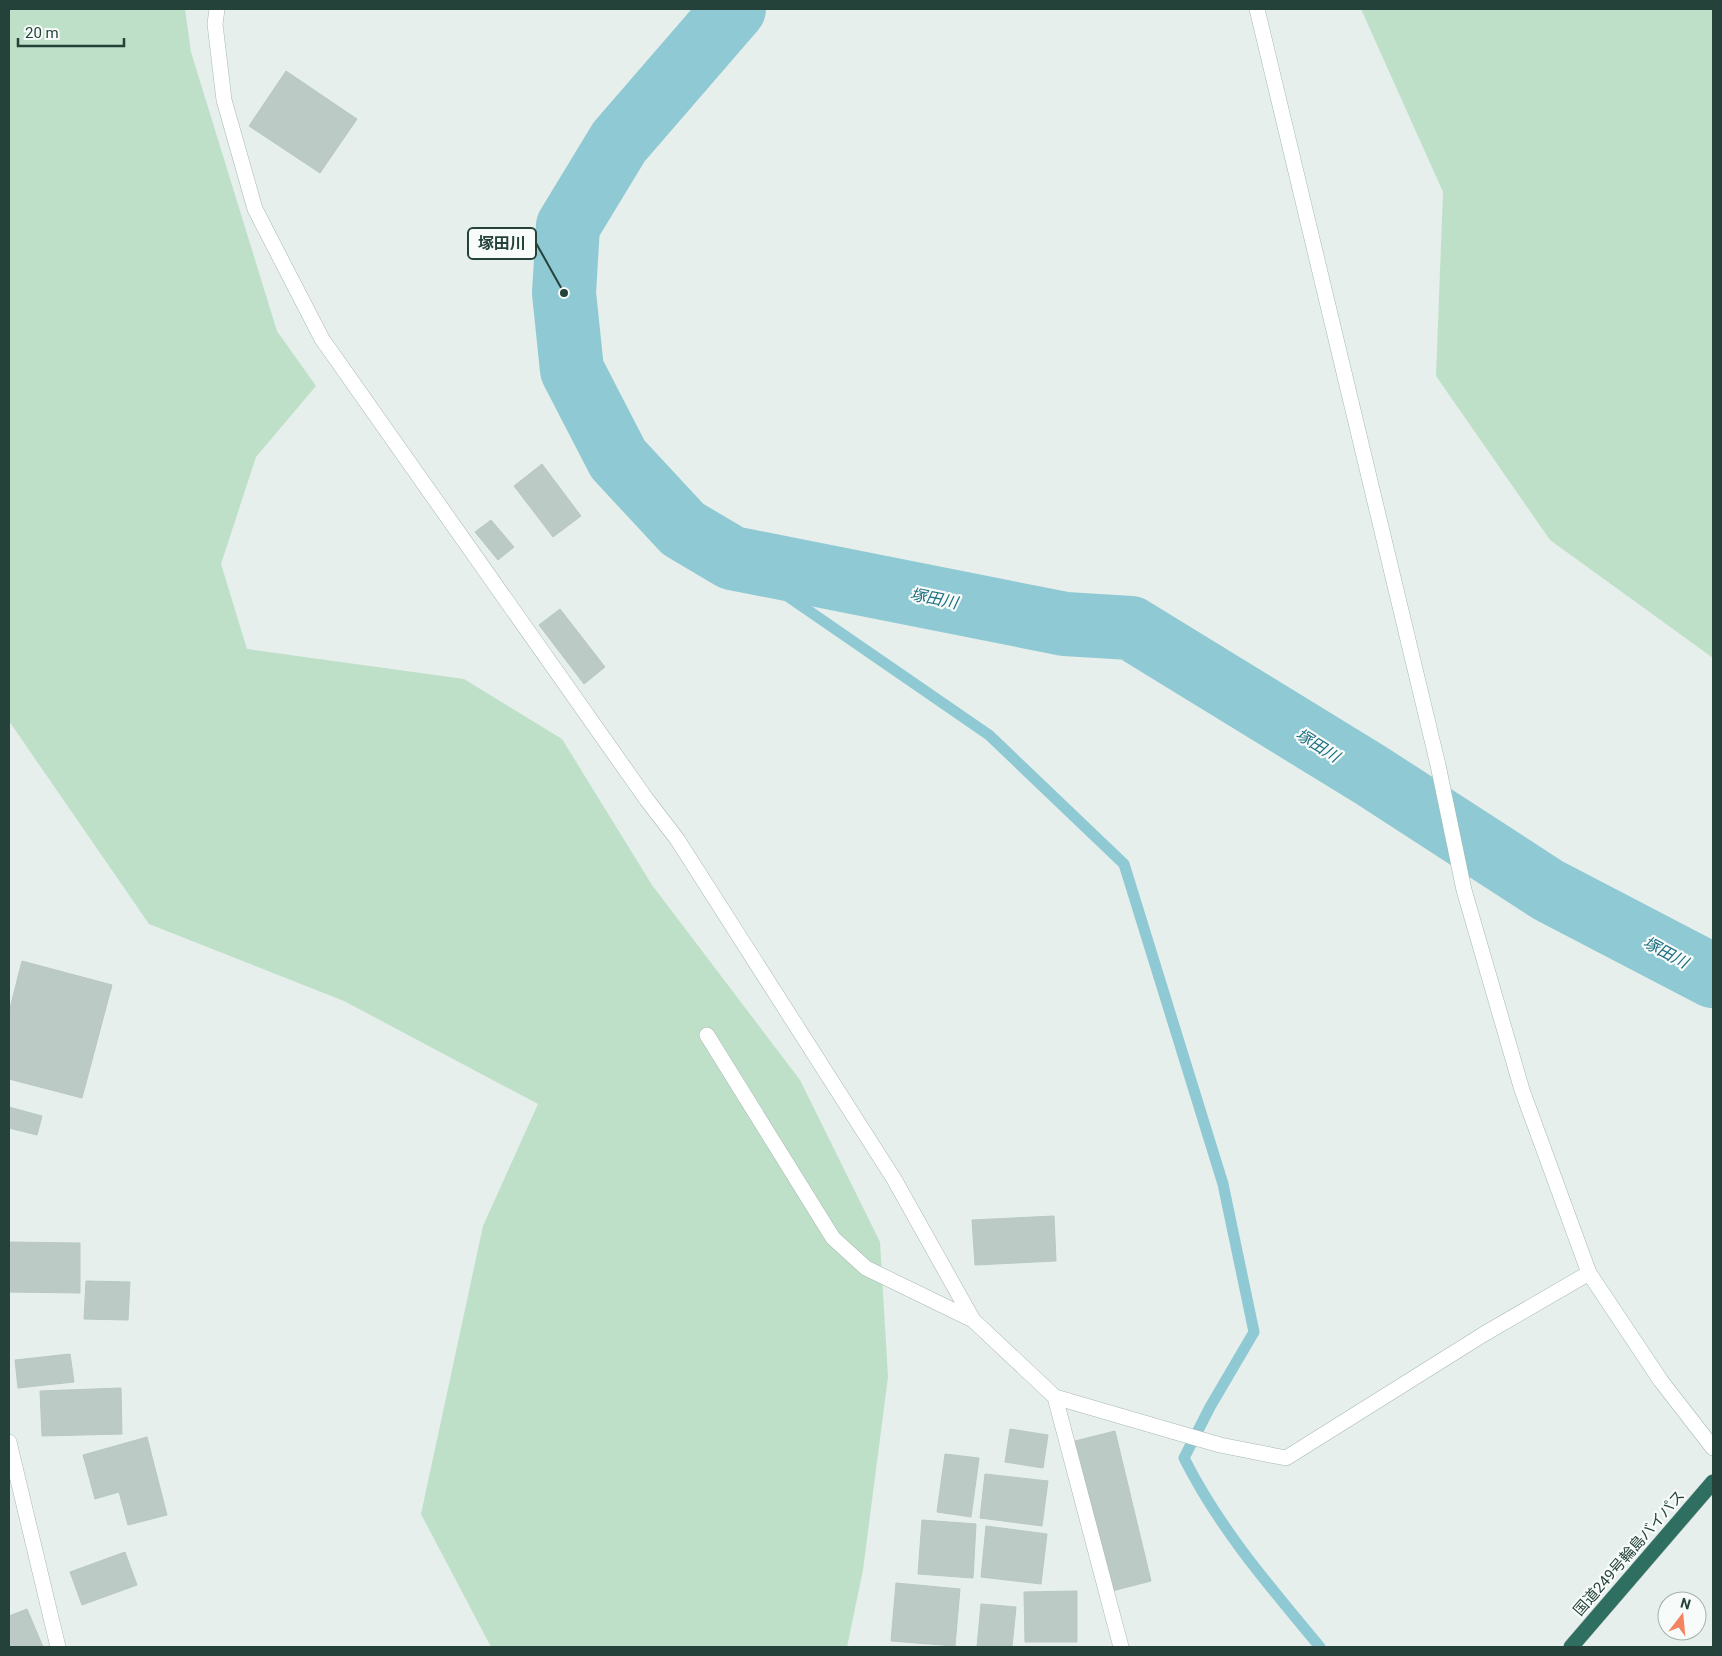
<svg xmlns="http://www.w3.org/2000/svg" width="1722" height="1656" viewBox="0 0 1722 1656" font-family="Roboto,'Noto Sans JP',sans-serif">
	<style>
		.green { fill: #bfe0c8 }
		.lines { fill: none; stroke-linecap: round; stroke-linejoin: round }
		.stream { stroke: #8ec9d4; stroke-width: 11 }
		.river { stroke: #8ec9d4; stroke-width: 64 }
		.building { fill: #bbcac4; stroke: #b8c9c2 }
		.street-casing { stroke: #a8b8b2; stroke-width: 16 }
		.secondary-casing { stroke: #a4bbb3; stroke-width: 16 }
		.highway-casing { stroke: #c2cac8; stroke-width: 16 }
		.street { stroke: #fff; stroke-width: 15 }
		.secondary { stroke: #fff; stroke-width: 15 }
		.highway { stroke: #2f6f62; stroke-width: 15 }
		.labels { text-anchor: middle; stroke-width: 4.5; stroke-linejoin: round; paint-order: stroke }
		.street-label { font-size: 15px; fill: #24423a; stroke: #f7fbf9 }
		.water-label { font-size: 16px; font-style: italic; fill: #1c6f80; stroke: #f7fbf9 }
		.leader { fill: none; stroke: #24423a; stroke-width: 2 }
		.callout-dot { fill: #24423a; stroke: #f7fbf9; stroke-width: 2 }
		.callout { fill: #f7fbf9; stroke: #24423a; stroke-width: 2 }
		.callout-label { font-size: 16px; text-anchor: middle; font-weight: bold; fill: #24423a }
	</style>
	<rect width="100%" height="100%" fill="#e6efeb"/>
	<!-- green -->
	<path class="green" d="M 9,9 L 185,9 L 191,52 L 277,331 L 316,386 L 256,457 L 221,564 L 247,649 L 464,679 L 562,739 L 652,885 L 800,1080 L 880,1242 L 888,1377 L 863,1570 L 847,1647 L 491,1647 L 421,1514 L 483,1226 L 538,1104 L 344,1001 L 149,924 L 9,721 Z
		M 1361,9 L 1713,9 L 1713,658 L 1550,540 L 1436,376 L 1443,192 Z"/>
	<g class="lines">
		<!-- stream -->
		<path class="stream" d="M 732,558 L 989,735 L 1124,864 L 1223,1184 L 1254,1332 L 1210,1407 L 1184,1458 C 1219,1528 1270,1587 1320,1647"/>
		<!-- river -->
		<path class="river" d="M 734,9 L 619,142 L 568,226 L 564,293 L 572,370 L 618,459 L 683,529 L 732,558 L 1065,624 L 1131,628 L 1369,774 L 1548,890 L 1713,976"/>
	</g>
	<!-- building -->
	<path class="building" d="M 286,71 L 357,119 L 320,173 L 249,126 Z
		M 542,464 L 581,516 L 553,537 L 514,486 Z
		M 491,520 L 514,547 L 498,560 L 475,532 Z
		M 560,609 L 605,667 L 584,684 L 539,625 Z
		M 22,961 L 112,985 L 82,1098 L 9,1079 L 9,1012 Z
		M 9,1107 L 42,1116 L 37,1135 L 9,1128 Z
		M 1054,1216 L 1056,1261 L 975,1265 L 972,1220 Z
		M 9,1242 L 80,1243 L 80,1293 L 9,1292 Z
		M 86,1281 L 130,1282 L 128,1320 L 84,1319 Z
		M 70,1354 L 74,1382 L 18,1388 L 15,1360 Z
		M 121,1388 L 122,1434 L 42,1436 L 40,1391 Z
		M 1010,1429 L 1048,1435 L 1043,1468 L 1005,1462 Z
		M 1115,1431 L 1151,1581 L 1112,1591 L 1075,1441 Z
		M 147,1437 L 167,1515 L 128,1525 L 119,1492 L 95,1499 L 83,1455 Z
		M 945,1454 L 979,1458 L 971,1517 L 937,1512 Z
		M 985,1474 L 1048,1481 L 1042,1526 L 980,1518 Z
		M 922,1520 L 976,1524 L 973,1578 L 918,1574 Z
		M 986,1526 L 1047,1534 L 1041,1584 L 981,1577 Z
		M 125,1552 L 137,1585 L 82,1605 L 70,1572 Z
		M 896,1583 L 960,1589 L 955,1646 L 891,1641 Z
		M 1077,1591 L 1077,1642 L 1025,1642 L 1024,1592 Z
		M 981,1604 L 1016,1607 L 1012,1647 L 977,1647 Z
		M 27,1609 L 43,1647 L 9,1647 L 9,1616 Z"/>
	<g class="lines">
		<!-- street casing -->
		<g class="street-casing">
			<path id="street" d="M 217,9 L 215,24 L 224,100 L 255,209 L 322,339 L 647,800 L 677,839 L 894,1179 L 973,1320
				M 707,1035 L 833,1238 L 866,1268 L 973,1320 L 1055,1397 L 1220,1445 L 1286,1458 L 1484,1334 L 1589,1273
				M 1055,1397 L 1121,1647
				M 9,1442 L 58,1647"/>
		</g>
		<!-- secondary casing -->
		<g class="secondary-casing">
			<path id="secondary" d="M 1257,9 L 1438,765 L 1464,890 L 1522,1090 L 1589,1273 L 1661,1381 L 1713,1448"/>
		</g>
		<!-- highway casing -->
		<g class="highway-casing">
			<path id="highway" d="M 1571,1647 L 1713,1482"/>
		</g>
		<!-- street -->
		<use href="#street" class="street"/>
		<!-- secondary -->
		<use href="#secondary" class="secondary"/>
		<!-- highway -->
		<use href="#highway" class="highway"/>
	</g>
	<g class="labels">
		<!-- street labels -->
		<g class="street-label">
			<text transform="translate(1629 1553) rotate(-49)" y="5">国道249号輪島バイパス</text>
		</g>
		<!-- water labels -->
		<g class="water-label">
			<text transform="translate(934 598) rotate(11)" y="6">塚田川</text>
			<text transform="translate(1318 745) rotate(32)" y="6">塚田川</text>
			<text transform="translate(1666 952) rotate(28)" y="6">塚田川</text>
		</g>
	</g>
	<!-- callouts -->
	<path class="leader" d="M564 293L536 243"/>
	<circle class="callout-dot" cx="564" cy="293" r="5"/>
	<rect class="callout" x="468" y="228" width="68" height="31" rx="5"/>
	<g class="callout-label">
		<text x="502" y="249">塚田川</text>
	</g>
	<!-- border -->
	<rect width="1722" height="1656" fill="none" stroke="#24423a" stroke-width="20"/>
	<!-- north arrow -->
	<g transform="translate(1682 1616) rotate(16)"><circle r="24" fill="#f7fbf9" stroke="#a3b1ad"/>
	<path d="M0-4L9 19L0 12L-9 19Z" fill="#f4845f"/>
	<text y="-8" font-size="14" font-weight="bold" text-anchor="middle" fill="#24423a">N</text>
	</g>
	<!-- scale -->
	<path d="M18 38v8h106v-8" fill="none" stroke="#24423a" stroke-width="2.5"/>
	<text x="25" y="38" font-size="15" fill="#24423a" stroke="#f7fbf9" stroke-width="4" paint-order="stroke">20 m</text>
</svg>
